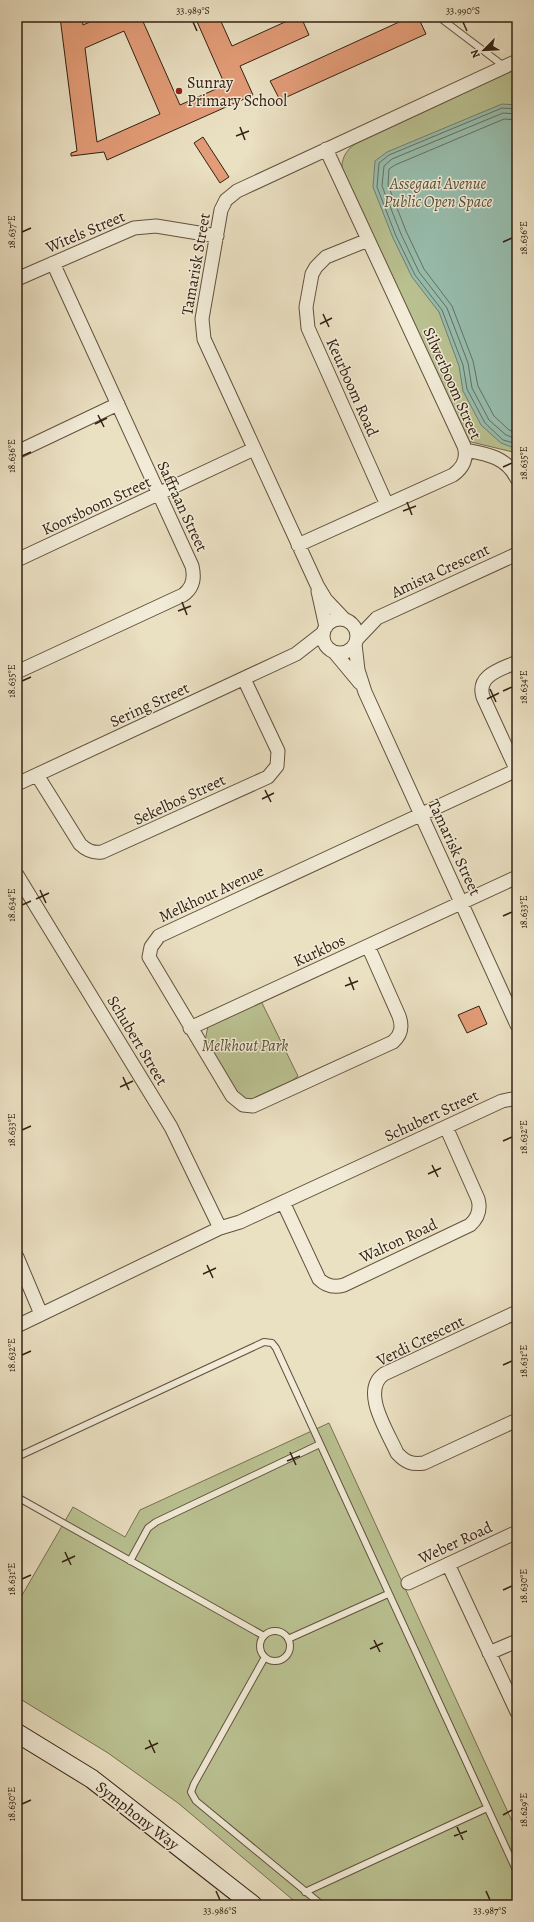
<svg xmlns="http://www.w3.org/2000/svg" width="534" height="1922" viewBox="0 0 534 1922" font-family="Alegreya,serif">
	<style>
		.green { fill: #bac191; stroke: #777152 }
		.water { fill: #98beae; stroke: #707f70 }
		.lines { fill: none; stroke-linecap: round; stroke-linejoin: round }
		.shore { stroke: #667060; stroke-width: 1 }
		.building { fill: #e29c77; stroke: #342112; fill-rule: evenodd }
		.service-casing { stroke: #62513e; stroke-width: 8 }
		.minor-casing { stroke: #62513e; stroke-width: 15 }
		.secondary-casing { stroke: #342112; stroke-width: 20 }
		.service { stroke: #f1ebd7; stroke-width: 6 }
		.minor { stroke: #f1ebd7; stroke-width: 13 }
		.secondary { stroke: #f1ebd7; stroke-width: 18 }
		.ticks { fill: none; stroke: #342112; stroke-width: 1.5 }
		.poi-dot { fill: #8f2418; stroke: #f1ebd7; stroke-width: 1.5 }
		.labels { text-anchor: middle; stroke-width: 3; stroke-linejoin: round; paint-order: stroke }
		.poi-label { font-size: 16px; fill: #342112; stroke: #f1ebd7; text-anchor: start }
		.park-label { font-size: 16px; font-style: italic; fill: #5c5138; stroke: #f1ebd7 }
		.street-label { font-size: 16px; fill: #342112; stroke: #f1ebd7 }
		.neatline { fill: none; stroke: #342112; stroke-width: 1.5 }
		.ticks-label { font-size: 10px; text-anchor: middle; fill: #342112 }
	</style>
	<rect width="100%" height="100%" fill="#eae0c2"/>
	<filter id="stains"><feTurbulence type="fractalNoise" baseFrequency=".005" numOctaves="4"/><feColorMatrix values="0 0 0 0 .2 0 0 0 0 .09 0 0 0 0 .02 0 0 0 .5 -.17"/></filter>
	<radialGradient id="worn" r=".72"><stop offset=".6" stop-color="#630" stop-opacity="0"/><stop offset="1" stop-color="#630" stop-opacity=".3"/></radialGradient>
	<!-- green -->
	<path class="green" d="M 517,70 L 517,453 L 467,441 L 342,171 C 341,160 345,151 355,144 L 512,71 Z
		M 261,1001 L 298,1076 L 284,1087 L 257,1100 L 241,1099 L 205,1041 L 208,1026 Z
		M 329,1423 L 517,1832 L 517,1905 L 299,1905 L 178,1803 L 108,1753 L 17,1697 L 17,1604 L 73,1507 L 125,1537 L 140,1510 Z"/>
	<!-- water -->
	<path class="water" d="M 502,104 L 517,105 L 517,449 L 501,443 L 481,425 L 463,391 L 459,366 L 439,312 L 412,277 L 393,238 L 373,187 L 375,161 L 387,152 Z"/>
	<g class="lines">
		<!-- shore -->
		<path class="shore" d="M 517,109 L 502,108 L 389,155 L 379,163 L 377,187 L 396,236 L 415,275 L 442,310 L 463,365 L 467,389 L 485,423 L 503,440 L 517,444
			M 517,114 L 503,113 L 392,159 L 384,166 L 382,186 L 401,234 L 419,272 L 447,308 L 468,363 L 472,388 L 489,420 L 506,435 L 517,439
			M 517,120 L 504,119 L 395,165 L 389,169 L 388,185 L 406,231 L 424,269 L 452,306 L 473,361 L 478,386 L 494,416 L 509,430 L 517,433"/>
	</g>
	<!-- building -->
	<path class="building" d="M 60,17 L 82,17 L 83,25 L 101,17 L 141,17 L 180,105 L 225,85 L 195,17 L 219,17 L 232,46 L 296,17 L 301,17 L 309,35 L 240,66 L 253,95 L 107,160 L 104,152 L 71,156 L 71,153 L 77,151 ZM 124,31 L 160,114 L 97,142 L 85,48 Z
		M 410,17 L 418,17 L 426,34 L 280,100 L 270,81 Z
		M 203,137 L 229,177 L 220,183 L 194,143 Z
		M 479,1006 L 487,1024 L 467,1033 L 458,1015 Z"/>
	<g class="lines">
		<!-- service casing -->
		<g class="service-casing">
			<path id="service" d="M 439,17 L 505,67
				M 17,1457 L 264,1342 L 272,1343 L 276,1348 L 517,1872
				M 17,1497 L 264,1636
				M 130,1561 L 148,1528 L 156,1522 L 320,1444
				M260 1646a15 15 0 1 1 30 0a15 15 0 1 1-30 0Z
				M 288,1639 L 388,1594
				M 265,1657 L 194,1784 L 191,1792 L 196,1801 L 322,1905
				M 305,1892 L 487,1808"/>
		</g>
		<!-- minor casing -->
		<g class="minor-casing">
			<path id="minor" d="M 368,240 L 326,257 L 316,267 L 312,274 L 306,307 L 308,328 L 387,505
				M 17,279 L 134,228 L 156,226 L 217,236
				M 465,450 C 487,454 507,457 517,479
				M 17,452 L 118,404
				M 298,545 L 453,475 C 463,468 468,458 464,446 L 326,149
				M 17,560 L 254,449
				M 318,591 L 326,627
				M 344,619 L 326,600 L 317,585 L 204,339 L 202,319 L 221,210 L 226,200 L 237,191 L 517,61
				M323 636a17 17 0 1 1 34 0a17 17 0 1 1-34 0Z
				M 357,639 L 377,618 L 517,554
				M 355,644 L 358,670 L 365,692 L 517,1025
				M 335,653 L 360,683
				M 17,672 L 183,595 C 193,588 195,578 192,566 L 53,263
				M 517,771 L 483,697 C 476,675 502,669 517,662
				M 37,775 L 80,844 C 87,851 93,853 102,852 L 268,777 L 277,766 L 278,751 L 244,679
				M 17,784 L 296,654 L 323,633
				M 17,875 L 171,1127 L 220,1228
				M 368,946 L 399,1016 C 403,1027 401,1035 393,1042 L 253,1106 L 243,1105 L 232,1096 L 149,957 L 151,947 L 159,936 L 517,770
				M 190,1028 L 517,877
				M 283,1202 L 319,1279 C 326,1286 334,1288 344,1285 L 470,1225 C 478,1218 481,1210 478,1199 L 446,1127
				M 17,1257 L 41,1314
				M 517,1312 L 384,1374 C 360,1391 388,1432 397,1453 C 405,1462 412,1465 424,1463 L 517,1420
				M 17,1326 L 220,1228 L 240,1222 L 502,1101 L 517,1098
				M 448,1564 L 517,1712
				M 408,1583 L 517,1532
				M 489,1653 L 517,1641"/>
		</g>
		<!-- secondary casing -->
		<g class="secondary-casing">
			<path id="secondary" d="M 17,1733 L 92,1779 L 253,1905"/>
		</g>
		<!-- service -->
		<use href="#service" class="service"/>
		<!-- minor -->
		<use href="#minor" class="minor"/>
		<!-- secondary -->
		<use href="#secondary" class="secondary"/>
	</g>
	<!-- ticks -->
	<path class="ticks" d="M 193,22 L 197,31M 463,22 L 467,31M 240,127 L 245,140M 236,136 L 249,131M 22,232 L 31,228M 503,242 L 512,238M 323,314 L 329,327M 320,324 L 332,318M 98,415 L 104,427M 95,424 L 107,418M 22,456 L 31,452M 503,467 L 512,463M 407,502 L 412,515M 403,511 L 416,506M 182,602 L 187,615M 178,611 L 191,606M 22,681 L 31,677M 490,689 L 496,702M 503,691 L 512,687M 487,699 L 499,693M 265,790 L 271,802M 262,799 L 274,793M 40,890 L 46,903M 36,899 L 49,893M 22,905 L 31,901M 503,916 L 512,912M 349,977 L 354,990M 345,986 L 358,981M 123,1077 L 129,1090M 120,1087 L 133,1081M 22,1130 L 31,1126M 503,1141 L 512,1137M 432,1165 L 438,1177M 428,1174 L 441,1168M 207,1265 L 213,1278M 203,1274 L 216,1268M 22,1355 L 31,1351M 503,1365 L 512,1361M 290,1452 L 296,1465M 287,1461 L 300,1456M 65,1552 L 71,1565M 62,1562 L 75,1556M 22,1579 L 31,1575M 503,1590 L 512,1586M 374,1640 L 380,1652M 370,1649 L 383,1643M 149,1740 L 155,1753M 145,1749 L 158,1743M 22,1804 L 31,1800M 503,1815 L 512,1810M 457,1827 L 463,1840M 454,1836 L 467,1831M 216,1891 L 220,1900M 486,1891 L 490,1900"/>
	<!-- markers -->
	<circle class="poi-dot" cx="179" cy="91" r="4"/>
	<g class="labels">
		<!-- poi labels -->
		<g class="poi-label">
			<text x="187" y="88">Sunray<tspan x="187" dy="18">Primary School</tspan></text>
		</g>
		<!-- park labels -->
		<g class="park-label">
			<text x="438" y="189">Assegaai Avenue<tspan x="438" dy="18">Public Open Space</tspan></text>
			<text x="245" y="1051">Melkhout Park</text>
		</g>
		<!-- street labels -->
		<g class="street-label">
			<text transform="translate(85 231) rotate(-23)" y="6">Witels Street</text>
			<text transform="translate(195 264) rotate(-80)" y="6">Tamarisk Street</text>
			<text transform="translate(453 383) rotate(66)" y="6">Silwerboom Street</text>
			<text transform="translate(353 387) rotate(66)" y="6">Keurboom Road</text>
			<text transform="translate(96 505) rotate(-25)" y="6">Koorsboom Street</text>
			<text transform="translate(183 506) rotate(65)" y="6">Saffraan Street</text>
			<text transform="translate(440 570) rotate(-25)" y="6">Amista Crescent</text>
			<text transform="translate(149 704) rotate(-25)" y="6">Sering Street</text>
			<text transform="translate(179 799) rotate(-25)" y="6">Sekelbos Street</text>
			<text transform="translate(455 847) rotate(65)" y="6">Tamarisk Street</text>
			<text transform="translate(211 893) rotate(-25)" y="6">Melkhout Avenue</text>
			<text transform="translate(319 950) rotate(-25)" y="6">Kurkbos</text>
			<text transform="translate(138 1040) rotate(59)" y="6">Schubert Street</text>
			<text transform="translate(431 1115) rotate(-25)" y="6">Schubert Street</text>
			<text transform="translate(398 1240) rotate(-25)" y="6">Walton Road</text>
			<text transform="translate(420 1340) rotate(-26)" y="6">Verdi Crescent</text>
			<text transform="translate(455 1542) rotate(-25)" y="6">Weber Road</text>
			<text transform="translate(138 1815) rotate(38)" y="6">Symphony Way</text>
		</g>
	</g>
	<!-- margin -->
	<rect width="534" height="1922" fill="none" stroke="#eae0c2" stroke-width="44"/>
	<!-- north arrow -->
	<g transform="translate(484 50) rotate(246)" stroke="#f1ebd7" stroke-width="3" paint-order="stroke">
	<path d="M0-3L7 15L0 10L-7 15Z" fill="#342112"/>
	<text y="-6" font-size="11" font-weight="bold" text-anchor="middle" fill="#342112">N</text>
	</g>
	<rect x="22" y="22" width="490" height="1878" class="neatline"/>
	<g class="ticks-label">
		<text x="193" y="14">33.989°S</text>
		<text x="463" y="14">33.990°S</text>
		<text transform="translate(11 232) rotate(-90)" y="4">18.637°E</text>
		<text transform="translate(523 238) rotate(-90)" y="4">18.636°E</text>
		<text transform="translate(11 456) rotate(-90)" y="4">18.636°E</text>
		<text transform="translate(523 463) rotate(-90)" y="4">18.635°E</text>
		<text transform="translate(11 681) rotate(-90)" y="4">18.635°E</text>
		<text transform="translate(523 687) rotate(-90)" y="4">18.634°E</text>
		<text transform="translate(11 905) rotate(-90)" y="4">18.634°E</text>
		<text transform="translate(523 912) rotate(-90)" y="4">18.633°E</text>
		<text transform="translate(11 1130) rotate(-90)" y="4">18.633°E</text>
		<text transform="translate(523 1137) rotate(-90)" y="4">18.632°E</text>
		<text transform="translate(11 1355) rotate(-90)" y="4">18.632°E</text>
		<text transform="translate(523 1361) rotate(-90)" y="4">18.631°E</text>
		<text transform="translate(11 1579) rotate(-90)" y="4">18.631°E</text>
		<text transform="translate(523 1586) rotate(-90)" y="4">18.630°E</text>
		<text transform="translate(11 1804) rotate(-90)" y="4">18.630°E</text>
		<text transform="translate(523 1810) rotate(-90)" y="4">18.629°E</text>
		<text x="220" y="1914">33.986°S</text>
		<text x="490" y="1914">33.987°S</text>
	</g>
	<rect width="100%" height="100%" filter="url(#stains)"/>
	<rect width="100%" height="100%" fill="url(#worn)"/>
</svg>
